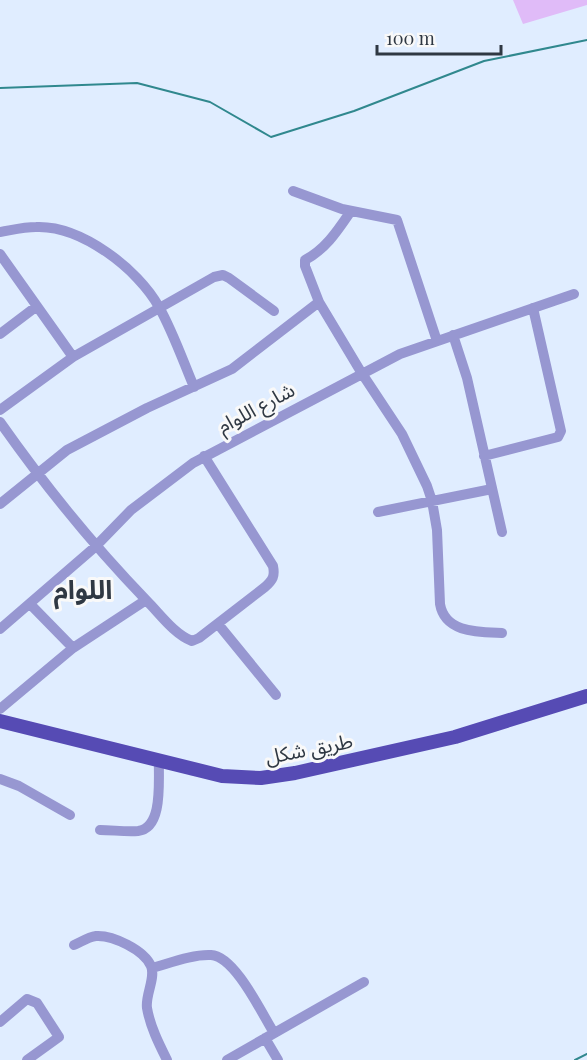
<svg xmlns="http://www.w3.org/2000/svg" width="587" height="1060" viewBox="0 0 587 1060" font-family="'Playfair Display','Noto Sans Arabic',serif">
	<style>
		.green { fill: #e0bbf8 }
		.lines { fill: none; stroke-linecap: round; stroke-linejoin: round }
		.stream { stroke: #30888e; stroke-width: 2 }
		.minor { stroke: #9797d1; stroke-width: 10 }
		.major { stroke: #564bb4; stroke-width: 14 }
		.labels { text-anchor: middle; stroke-width: 6; stroke-linejoin: round; paint-order: stroke }
		.street-label { font-size: 20px; fill: #2f3843; stroke: #f9f9f9 }
		.district-label { font-size: 26px; font-weight: bold; fill: #2f3843; stroke: #f9f9f9 }
	</style>
	<rect width="100%" height="100%" fill="#e0edff"/>
	<!-- green -->
	<path class="green" d="M 513,0 L 587,0 L 587,5 L 523,24 Z"/>
	<g class="lines">
		<!-- stream -->
		<path class="stream" d="M 0,88 L 137,83 L 210,102 L 271,137 L 354,111 L 484,61 L 587,40
			M 575,1060 L 587,1054"/>
		<!-- minor -->
		<path class="minor" d="M 293,191 L 342,209 L 397,220 L 437,341
			M 351,211 C 338,230 326,249 305,260 L 305,266 L 319,302 L 361,372 L 402,434 L 427,486 L 432,501 L 437,530 L 440,604 C 445,633 478,632 502,633
			M 0,232 C 12,230 24,227 36,227 C 81,225 138,269 159,307 C 173,332 183,361 194,387
			M 0,254 L 73,357
			M 0,334 L 37,306
			M 453,335 L 467,378 L 502,532
			M 0,410 L 73,357 L 214,277 L 223,275 L 229,278 L 274,311
			M 0,422 C 45,486 93,545 147,601 C 160,614 174,634 192,641 L 199,638 L 265,587 C 273,580 275,576 273,566 L 204,456
			M 484,456 L 558,437 L 561,431 L 533,308
			M 0,504 L 67,450 L 147,408 L 232,369 L 319,302
			M 378,512 L 492,489
			M 30,604 L 73,648
			M 218,624 L 276,695
			M 0,629 L 95,547 L 131,510 L 193,463 L 400,354 L 574,294
			M 0,709 L 73,648 L 146,600
			M 0,779 L 19,786 L 70,815
			M 100,830 C 112,830 126,832 138,831 C 164,828 158,779 159,760
			M 74,945 C 81,942 88,937 96,936 C 113,935 144,950 151,966 C 156,978 145,995 147,1008 C 150,1026 159,1044 167,1060
			M 152,968 C 170,963 193,954 211,955 C 235,956 262,1014 274,1033
			M 0,1022 L 27,999 L 37,1003 L 59,1037 L 27,1060
			M 265,1038 L 278,1060
			M 227,1060 L 364,982"/>
		<!-- major -->
		<path class="major" d="M 0,721 L 222,776 L 261,778 L 295,773 L 455,737 L 587,696"/>
	</g>
	<g class="labels">
		<!-- street labels -->
		<g class="street-label">
			<text transform="translate(256 408) rotate(-28)" y="7">شارع اللوام</text>
			<text transform="translate(309 749) rotate(-11)" y="7">طريق شكل</text>
		</g>
		<!-- district labels -->
		<g class="district-label">
			<text x="83" y="599">اللوام</text>
		</g>
	</g>
	<!-- scale -->
	<path d="M377 45v9h124v-9" fill="none" stroke="#2f3843" stroke-width="3"/>
	<text x="386" y="45" font-size="18" fill="#2f3843" stroke="#f9f9f9" stroke-width="4.5" paint-order="stroke">100 m</text>
</svg>
